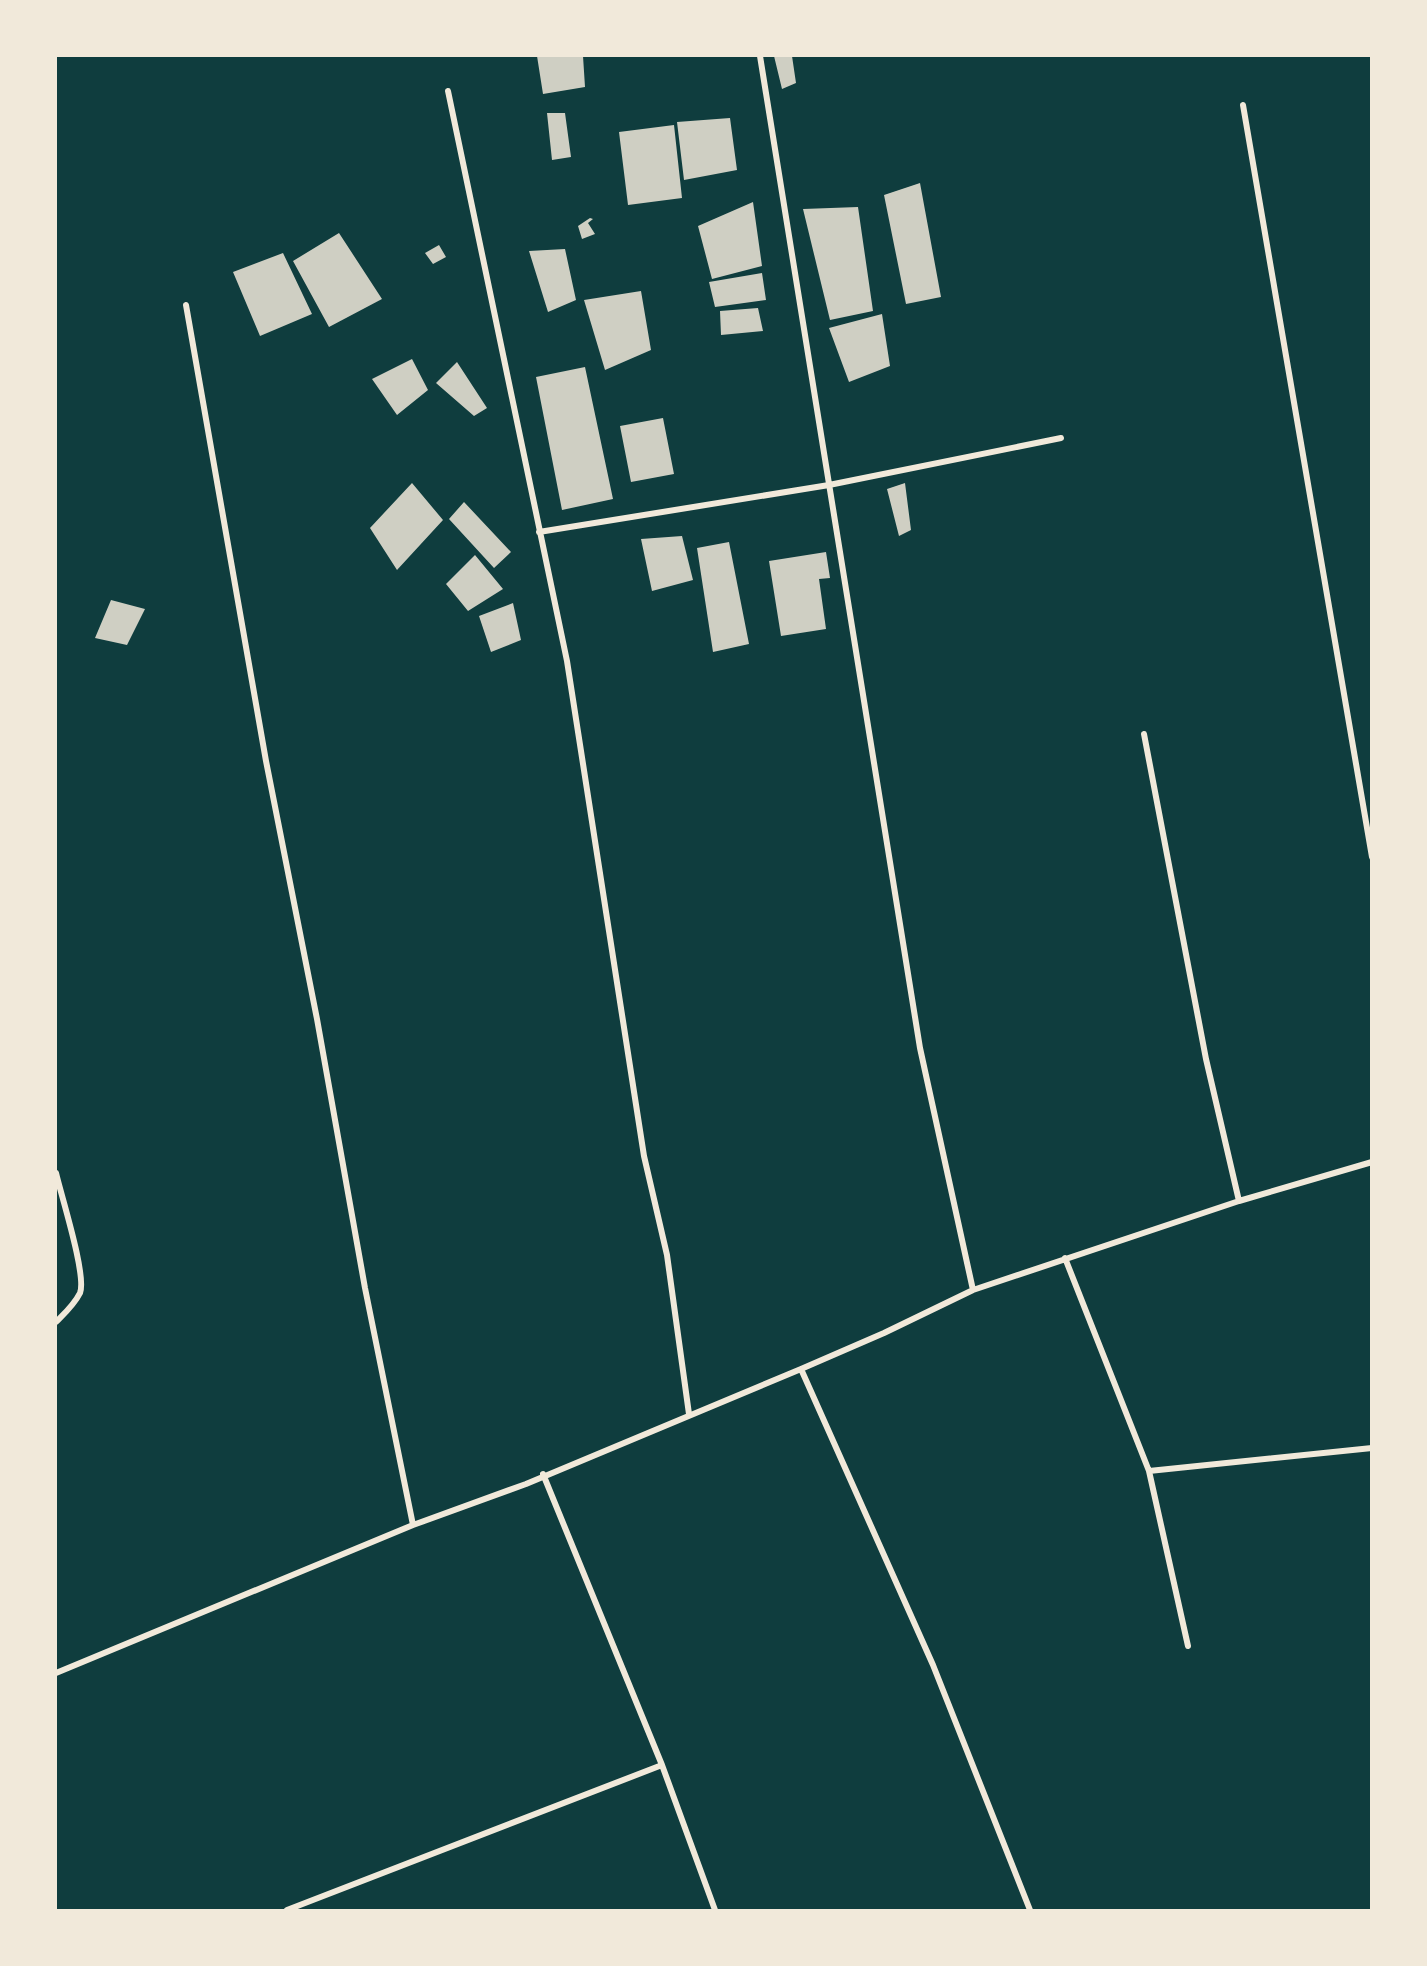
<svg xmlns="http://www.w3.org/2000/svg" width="1427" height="1966" viewBox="0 0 1427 1966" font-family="'Nunito Sans',sans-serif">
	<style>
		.building { fill: #cfcfc3 }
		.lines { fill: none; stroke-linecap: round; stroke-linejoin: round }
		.minor { stroke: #f1e9da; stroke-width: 6 }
	</style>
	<rect width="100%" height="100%" fill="#0f3d3e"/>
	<!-- building -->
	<path class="building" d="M 537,56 L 583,56 L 585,87 L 543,94 Z
		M 774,56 L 792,56 L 796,83 L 782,89 Z
		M 547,113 L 565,113 L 571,157 L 552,160 Z
		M 730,118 L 737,170 L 684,180 L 677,122 Z
		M 674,125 L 682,198 L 628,205 L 619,132 Z
		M 920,183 L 941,297 L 906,304 L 884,195 Z
		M 753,202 L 762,266 L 712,279 L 698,226 Z
		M 858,207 L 873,311 L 830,320 L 803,209 Z
		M 590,218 L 593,219 L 588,223 L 595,234 L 582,239 L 578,226 Z
		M 339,233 L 382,299 L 329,327 L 293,261 Z
		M 439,245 L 446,257 L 433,264 L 425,253 Z
		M 565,249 L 576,300 L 548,312 L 529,251 Z
		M 283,253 L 312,314 L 260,336 L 233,272 Z
		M 762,273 L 766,300 L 715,307 L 709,282 Z
		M 641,291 L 651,350 L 605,370 L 584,300 Z
		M 758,308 L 763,331 L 721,335 L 720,311 Z
		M 882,314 L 890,366 L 849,382 L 829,328 Z
		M 412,359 L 428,390 L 397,415 L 372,379 Z
		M 457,362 L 487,408 L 474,416 L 436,383 Z
		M 585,367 L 613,499 L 562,510 L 536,377 Z
		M 663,418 L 674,474 L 631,482 L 620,426 Z
		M 412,483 L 443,520 L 397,570 L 370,528 Z
		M 905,483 L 911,530 L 899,536 L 887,489 Z
		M 464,502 L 511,552 L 494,568 L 449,519 Z
		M 682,536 L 693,580 L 652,591 L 641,539 Z
		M 729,542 L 749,644 L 713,652 L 697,548 Z
		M 826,552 L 830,578 L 819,579 L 826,629 L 781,636 L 769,561 Z
		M 475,555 L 503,589 L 468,611 L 446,584 Z
		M 111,600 L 145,609 L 127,645 L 95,638 Z
		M 513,603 L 521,640 L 491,652 L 479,616 Z"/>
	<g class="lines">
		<!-- minor -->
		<path class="minor" d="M 760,56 L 920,1048 L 973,1290
			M 448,91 L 567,661 L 644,1156 L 667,1255 L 689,1414
			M 1243,105 L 1372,857
			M 186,305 L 266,761 L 317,1019 L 365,1288 L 413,1525
			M 539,532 L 829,485 L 1061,438
			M 1144,734 L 1206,1059 L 1239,1201
			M 56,1173 C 61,1195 87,1276 80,1293 C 74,1305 65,1313 56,1322
			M 1065,1258 L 1149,1471 L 1188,1646
			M 801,1369 L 933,1665 L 1030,1910
			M 1149,1471 L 1372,1448
			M 543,1474 L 662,1765 L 715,1910
			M 56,1673 L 413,1525 L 526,1484 L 801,1369 L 884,1333 L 973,1290 L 1239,1201 L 1372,1162
			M 287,1910 L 662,1765"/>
	</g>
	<!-- border -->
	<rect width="1427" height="1966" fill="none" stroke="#f1e9da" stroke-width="114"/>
</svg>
